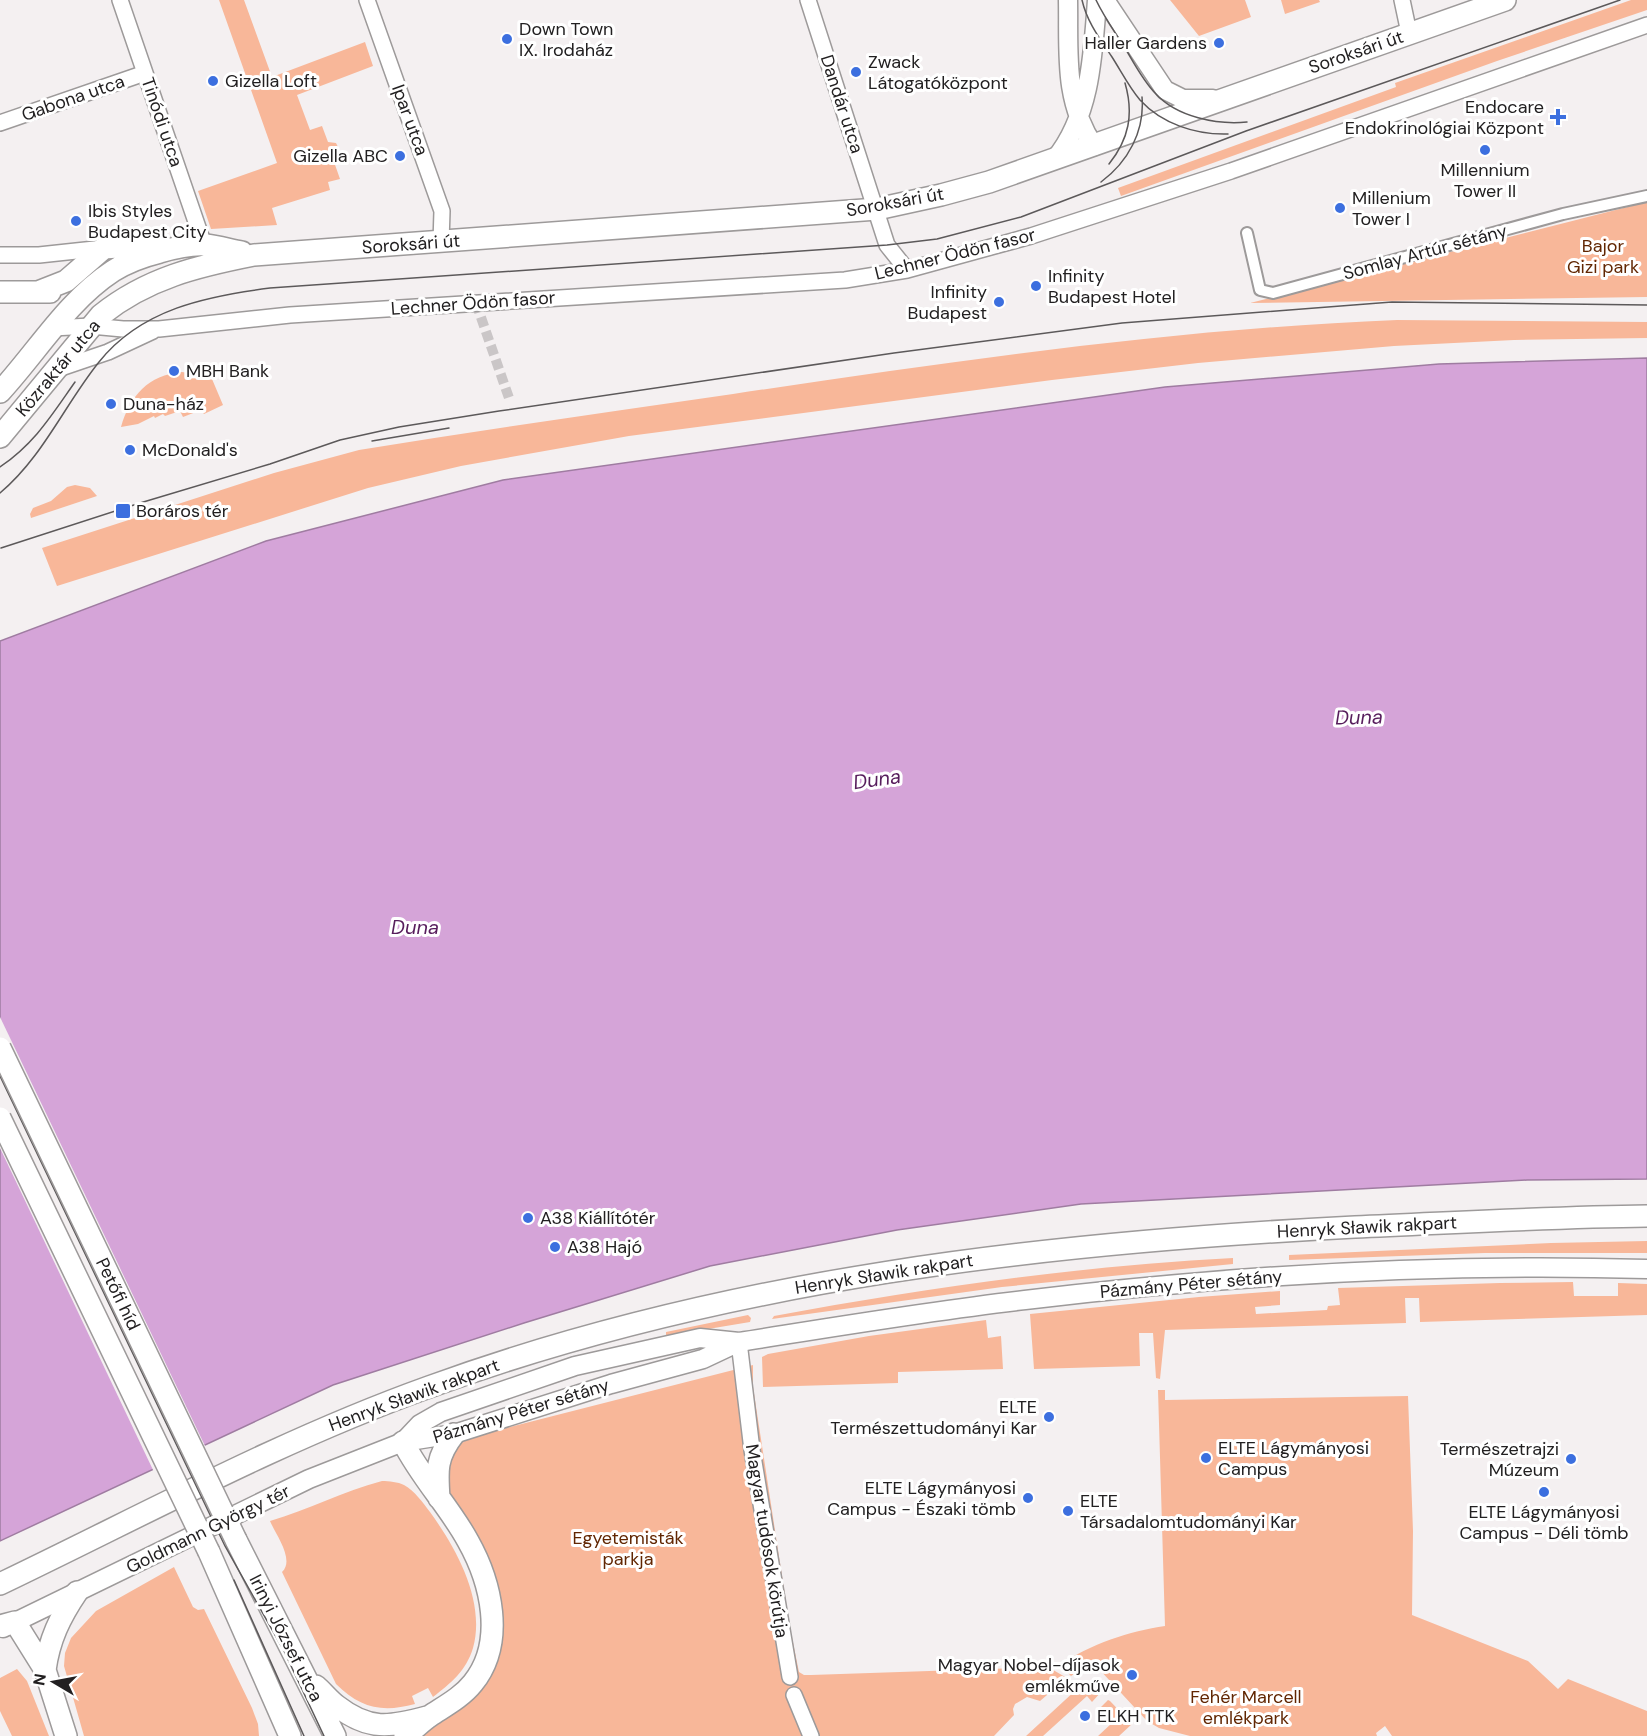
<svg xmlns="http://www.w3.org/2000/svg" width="1647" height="1736" viewBox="0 0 1647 1736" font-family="'DM Sans',sans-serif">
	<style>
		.green { fill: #f8b799 }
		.water { fill: #d5a4d8; stroke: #9f7ca1; stroke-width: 1.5 }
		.pier { fill: #f4f0f1 }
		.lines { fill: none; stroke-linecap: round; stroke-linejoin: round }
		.pedestrian-tunnel { stroke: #cac6c7; stroke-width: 10; stroke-dasharray: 10 5; stroke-linecap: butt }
		.pedestrian-casing { stroke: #9d9a9a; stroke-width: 14 }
		.minor-casing { stroke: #9d9a9a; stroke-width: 18 }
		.tertiary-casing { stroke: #9d9a9a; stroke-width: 21 }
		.secondary-casing { stroke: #9d9a9a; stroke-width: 24 }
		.pedestrian { stroke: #fff; stroke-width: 10 }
		.minor { stroke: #fff; stroke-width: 15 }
		.tertiary { stroke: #fff; stroke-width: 18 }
		.secondary { stroke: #fff; stroke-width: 21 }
		.tram { stroke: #5c595a; stroke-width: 1.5 }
		.secondary-bridge-casing { stroke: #9d9a9a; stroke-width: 24; stroke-linecap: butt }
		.secondary-bridge { stroke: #fff; stroke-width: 21 }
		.poi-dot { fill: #3c6fdf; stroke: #fff; stroke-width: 2 }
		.labels { text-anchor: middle; stroke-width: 6; stroke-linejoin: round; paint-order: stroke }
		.poi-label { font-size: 18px; fill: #222021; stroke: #fff; text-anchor: start }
		.street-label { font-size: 18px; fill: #222021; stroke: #fff }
		.park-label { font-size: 18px; fill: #612602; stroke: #fff }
		.water-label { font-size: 20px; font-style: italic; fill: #571d5c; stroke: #fff }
	</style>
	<rect width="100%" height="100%" fill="#f4f0f1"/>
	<!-- green -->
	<path class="green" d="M 219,0 L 244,0 L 272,77 L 365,42 L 373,66 L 297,95 L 310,130 L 322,126 L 328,142 L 336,143 L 338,147 L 338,153 L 333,159 L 340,179 L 328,182 L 330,190 L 272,208 L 277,225 L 211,229 L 198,191 L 277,163 Z
		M 1170,0 L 1245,0 L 1251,17 L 1199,36 Z
		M 1281,0 L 1319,0 L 1320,2 L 1285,14 Z
		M 1631,0 L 1647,0 L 1647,10 L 1497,61 L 1121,196 L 1118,188 L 1396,87 L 1395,83 Z
		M 1647,202 L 1647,297 L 1250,303 Z
		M 1397,320 L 1647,322 L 1647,338 L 1514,340 L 1394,346 L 1198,363 L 1052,380 L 629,436 L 461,466 L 368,488 L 57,586 L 42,548 L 274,473 L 359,450 C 483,430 608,412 733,394 C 953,361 1174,329 1397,320 Z
		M 182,372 L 194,374 L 208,380 L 212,379 L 223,405 L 204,414 L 201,410 L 183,417 L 180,411 L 165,416 L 163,414 L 155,418 L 154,416 L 138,424 L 121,427 C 130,396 148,375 182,372 Z
		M 75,485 L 90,488 L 97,496 L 31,518 L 30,514 L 33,508 L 51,501 L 67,487 Z
		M 1647,1241 L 1647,1253 L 1485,1253 L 1289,1260 L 1289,1255 L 1551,1243 Z
		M 1233,1258 L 1233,1264 L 1002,1287 L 772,1319 L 774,1316 C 926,1288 1079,1266 1233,1258 Z
		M 1573,1282 L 1574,1296 L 1618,1296 L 1618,1283 L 1647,1284 L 1647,1315 L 1420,1322 L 1419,1298 L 1405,1298 L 1406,1323 L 1165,1330 L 1160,1379 L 1156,1378 L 1153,1333 L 1139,1333 L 1140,1366 L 1034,1369 L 1030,1314 L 1199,1297 L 1280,1291 L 1280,1305 L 1255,1307 L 1256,1314 L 1327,1310 L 1328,1306 L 1340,1305 L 1338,1288 L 1500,1283 Z
		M 748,1315 L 751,1318 L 750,1322 L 666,1336 L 666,1332 Z
		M 986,1320 L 988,1338 L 1001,1336 L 1003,1369 L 898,1372 L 898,1383 L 763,1387 L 762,1357 L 768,1354 L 869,1336 Z
		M 753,1365 L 753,1387 L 790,1628 L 799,1672 L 804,1675 L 811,1675 L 1048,1667 L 1067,1678 L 1040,1701 L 1027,1697 L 1015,1704 L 1013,1709 L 1014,1715 L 994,1736 L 405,1736 L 463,1693 L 493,1617 L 439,1499 L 455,1447 L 471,1437 Z
		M 1158,1390 L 1165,1390 L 1165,1400 L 1408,1396 L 1413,1531 L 1412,1615 L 1528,1661 L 1558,1689 L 1568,1679 L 1647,1711 L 1647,1736 L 1392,1736 L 1385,1726 L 1376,1733 L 1377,1736 L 1190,1736 L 1159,1728 L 1147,1721 L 1098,1668 L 1084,1667 L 1071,1676 L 1060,1665 C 1090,1644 1130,1631 1165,1626 Z
		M 382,1481 C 389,1481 398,1482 404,1485 C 415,1491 423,1503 430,1512 C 456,1548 486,1601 473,1648 C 466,1671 451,1683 433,1697 L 428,1688 L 412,1696 L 415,1704 C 382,1713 360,1708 336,1684 L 282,1572 C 295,1560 276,1535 270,1521 C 308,1510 343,1491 382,1481 Z
		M 174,1567 L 193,1607 L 198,1610 L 204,1609 L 252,1708 L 258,1724 L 259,1736 L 84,1736 L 64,1666 L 65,1653 L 71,1638 L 96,1611 Z
		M 17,1669 L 27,1681 L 49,1736 L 12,1736 L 0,1711 L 0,1678 Z
		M 1090,1685 L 1097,1687 L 1101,1692 L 1092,1702 L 1087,1696 L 1043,1736 L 1026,1736 L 1077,1689 Z
		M 1108,1700 L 1110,1701 L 1132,1724 L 1119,1736 L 1098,1736 L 1112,1723 L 1099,1709 Z"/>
	<!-- water -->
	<path class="water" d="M 1647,358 L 1647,1179 L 1527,1180 L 1081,1204 L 897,1230 L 710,1266 L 524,1323 L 333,1385 L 0,1541 L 0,641 L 266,541 L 503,480 L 1165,387 L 1439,364 Z"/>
	<!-- pier -->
	<path class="pier" d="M 0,1017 L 206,1448 L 154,1472 L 0,1148 Z"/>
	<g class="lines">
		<!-- pedestrian-tunnel -->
		<path class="pedestrian-tunnel" d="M 476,303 L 509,398"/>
		<!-- pedestrian casing -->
		<g class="pedestrian-casing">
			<path id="pedestrian" d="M 1247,233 L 1260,290 L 1273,293 L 1563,214 L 1647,196"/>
		</g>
		<!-- minor casing -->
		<g class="minor-casing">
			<path id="minor" d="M 120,0 L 204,245
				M 367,0 L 442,211 L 441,242
				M 808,0 L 887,245 L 907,270
				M 1402,0 L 1409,33
				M 0,123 L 145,73
				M 0,255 L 39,255 L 104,248
				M 52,328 L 91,326 L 123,329 L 159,329 L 290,315 L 845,280 L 907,270 L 1031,236 L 1231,171 L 1647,25
				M 58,369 L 108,352 L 153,331
				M 739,1342 L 752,1450 L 790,1677
				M 794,1695 L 811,1736"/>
		</g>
		<!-- tertiary casing -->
		<g class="tertiary-casing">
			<path id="tertiary" d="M 1068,0 C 1069,52 1063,101 1094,146
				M 1105,0 L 1165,90 L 1183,99 L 1213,99
				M 1055,159 C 1091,115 1093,54 1097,0
				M 403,1442 L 420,1424 L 441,1412 L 575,1366 L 700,1338 L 739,1342 C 834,1327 929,1311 1025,1300 C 1231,1275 1440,1263 1647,1269
				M 3,1628 L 309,1479 L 403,1442 L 454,1434 L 611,1384 L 703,1359 L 737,1343"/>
		</g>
		<!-- secondary casing -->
		<g class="secondary-casing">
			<path id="secondary" d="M 0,292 L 50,292
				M 38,292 L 66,281 L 104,248 L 144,245 L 158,246
				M 0,392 C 37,352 67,301 113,271 C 127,262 144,256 160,252 C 174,248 191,244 205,245 C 218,246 230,250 242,252
				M 0,437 L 101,315 C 147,278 198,266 254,255 L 877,209 L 941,195 L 989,182 L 1505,0
				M 403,1442 C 421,1478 449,1506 468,1541 C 491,1582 506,1642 473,1683 C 462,1697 445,1706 430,1716 C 421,1722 414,1730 405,1736
				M 439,1498 C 437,1470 436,1457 454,1434
				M 236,1540 L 335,1736
				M 209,1552 L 290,1736
				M 0,1584 C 142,1516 281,1440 429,1387 C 726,1279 1041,1243 1355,1227 C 1452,1223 1550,1217 1647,1216
				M 0,1626 L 15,1622 L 45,1670 L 66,1736
				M 45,1670 C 49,1640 60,1617 77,1592
				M 316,1686 C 323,1692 329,1700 337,1706 C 369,1731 390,1727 427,1717"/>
		</g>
		<!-- pedestrian -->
		<use href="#pedestrian" class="pedestrian"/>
		<!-- minor -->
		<use href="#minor" class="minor"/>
		<!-- tertiary -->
		<use href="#tertiary" class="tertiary"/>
		<!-- secondary -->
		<use href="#secondary" class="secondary"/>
		<!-- tram -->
		<path class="tram" d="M 1082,0 C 1087,22 1100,39 1112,57 C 1121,71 1129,87 1140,100 C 1162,124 1196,135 1228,134
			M 1096,0 C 1104,17 1115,32 1125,48 C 1134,63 1143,81 1156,94 C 1177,117 1217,125 1247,122
			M 1109,164 C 1129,139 1134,114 1125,83
			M 1101,182 C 1128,162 1145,131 1142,97
			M 372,441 L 449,428
			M 0,467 C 35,443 51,416 75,382
			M 0,493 C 43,457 65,404 99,362 C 141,309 207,296 270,288 L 887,245 L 937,239 L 1021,217 L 1246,131 L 1620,0
			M 1,548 L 140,503 L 270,464 L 340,440 L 399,427 L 499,411 L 894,353 L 1122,323 L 1392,302 L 1647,305
			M 0,1076 L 225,1546 L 284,1651 L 324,1736
			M 234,1580 L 304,1736"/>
		<!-- secondary-bridge casing -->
		<g class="secondary-bridge-casing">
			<path id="secondary-bridge" d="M 0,1048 L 236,1540
				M 0,1118 L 209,1552"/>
		</g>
		<!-- secondary-bridge -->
		<use href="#secondary-bridge" class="secondary-bridge"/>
	</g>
	<!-- markers -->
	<g class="poi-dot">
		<circle cx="507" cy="39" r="6"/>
		<circle cx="1219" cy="43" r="6"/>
		<circle cx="856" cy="72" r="6"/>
		<circle cx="213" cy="81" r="6"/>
		<path d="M1555 108h6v6h6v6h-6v6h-6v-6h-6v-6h6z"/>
		<circle cx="1485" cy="150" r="6"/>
		<circle cx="400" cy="156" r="6"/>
		<circle cx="1340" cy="208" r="6"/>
		<circle cx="76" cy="221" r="6"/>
		<circle cx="1036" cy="286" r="6"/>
		<circle cx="999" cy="302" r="6"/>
		<circle cx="174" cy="371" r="6"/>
		<circle cx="111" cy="404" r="6"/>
		<circle cx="130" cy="450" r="6"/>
		<rect x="115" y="503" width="16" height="16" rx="3"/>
		<circle cx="528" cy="1218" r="6"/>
		<circle cx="555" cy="1247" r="6"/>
		<circle cx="1049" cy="1417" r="6"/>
		<circle cx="1206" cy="1458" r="6"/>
		<circle cx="1571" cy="1459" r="6"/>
		<circle cx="1544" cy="1492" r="6"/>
		<circle cx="1028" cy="1498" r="6"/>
		<circle cx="1068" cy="1511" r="6"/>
		<circle cx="1132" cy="1675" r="6"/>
		<circle cx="1085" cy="1716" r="6"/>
	</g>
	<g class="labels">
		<!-- poi labels -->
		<g class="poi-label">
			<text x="519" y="35">Down Town<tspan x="519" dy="21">IX. Irodaház</tspan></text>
			<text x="1207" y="49" text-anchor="end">Haller Gardens</text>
			<text x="868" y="68">Zwack<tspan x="868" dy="21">Látogatóközpont</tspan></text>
			<text x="225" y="87">Gizella Loft</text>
			<text x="1544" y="113" text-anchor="end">Endocare<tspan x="1544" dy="21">Endokrinológiai Központ</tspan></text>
			<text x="388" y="162" text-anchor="end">Gizella ABC</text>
			<text x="1485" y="176" text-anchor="middle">Millennium<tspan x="1485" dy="21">Tower II</tspan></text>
			<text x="1352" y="204">Millenium<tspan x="1352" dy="21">Tower I</tspan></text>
			<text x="88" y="217">Ibis Styles<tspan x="88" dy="21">Budapest City</tspan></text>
			<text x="1048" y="282">Infinity<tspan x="1048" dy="21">Budapest Hotel</tspan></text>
			<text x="987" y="298" text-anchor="end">Infinity<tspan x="987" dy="21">Budapest</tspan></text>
			<text x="186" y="377">MBH Bank</text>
			<text x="123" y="410">Duna-ház</text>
			<text x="142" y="456">McDonald's</text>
			<text x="136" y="517">Boráros tér</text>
			<text x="540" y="1224">A38 Kiállítótér</text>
			<text x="567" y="1253">A38 Hajó</text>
			<text x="1037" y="1413" text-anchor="end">ELTE<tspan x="1037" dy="21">Természettudományi Kar</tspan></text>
			<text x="1218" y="1454">ELTE Lágymányosi<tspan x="1218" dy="21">Campus</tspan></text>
			<text x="1559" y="1455" text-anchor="end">Természetrajzi<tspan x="1559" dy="21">Múzeum</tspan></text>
			<text x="1016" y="1494" text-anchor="end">ELTE Lágymányosi<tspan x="1016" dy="21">Campus - Északi tömb</tspan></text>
			<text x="1080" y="1507">ELTE<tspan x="1080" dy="21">Társadalomtudományi Kar</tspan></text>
			<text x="1544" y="1518" text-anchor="middle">ELTE Lágymányosi<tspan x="1544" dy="21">Campus - Déli tömb</tspan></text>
			<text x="1120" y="1671" text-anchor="end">Magyar Nobel-díjasok<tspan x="1120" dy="21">emlékműve</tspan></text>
			<text x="1097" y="1722">ELKH TTK</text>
		</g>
		<!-- street labels -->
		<g class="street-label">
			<text transform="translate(1356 52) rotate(-19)" y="6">Soroksári út</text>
			<text transform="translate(73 98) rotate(-19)" y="6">Gabona utca</text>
			<text transform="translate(842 104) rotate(72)" y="6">Dandár utca</text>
			<text transform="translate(410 120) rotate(70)" y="6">Ipar utca</text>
			<text transform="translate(162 122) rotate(71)" y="6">Tinódi utca</text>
			<text transform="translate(895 202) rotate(-10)" y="6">Soroksári út</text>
			<text transform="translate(411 244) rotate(-4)" y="6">Soroksári út</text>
			<text transform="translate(1425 252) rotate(-15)" y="6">Somlay Artúr sétány</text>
			<text transform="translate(955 254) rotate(-14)" y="6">Lechner Ödön fasor</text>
			<text transform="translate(473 303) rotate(-4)" y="6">Lechner Ödön fasor</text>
			<text transform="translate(58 368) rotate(-50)" y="6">Közraktár utca</text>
			<text transform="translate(1367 1227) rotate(-3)" y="6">Henryk Sławik rakpart</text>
			<text transform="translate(884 1274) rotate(-9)" y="6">Henryk Sławik rakpart</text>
			<text transform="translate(1191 1284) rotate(-5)" y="6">Pázmány Péter sétány</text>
			<text transform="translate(118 1294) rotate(64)" y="6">Petőfi híd</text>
			<text transform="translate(414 1395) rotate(-20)" y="6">Henryk Sławik rakpart</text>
			<text transform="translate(521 1411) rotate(-17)" y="6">Pázmány Péter sétány</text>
			<text transform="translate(208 1529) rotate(-26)" y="6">Goldmann György tér</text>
			<text transform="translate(767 1541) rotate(81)" y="6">Magyar tudósok körútja</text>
			<text transform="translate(286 1638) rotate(63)" y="6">Irinyi József utca</text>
		</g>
		<!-- park labels -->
		<g class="park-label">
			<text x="1603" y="252">Bajor<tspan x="1603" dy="21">Gizi park</tspan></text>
			<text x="628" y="1544">Egyetemisták<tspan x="628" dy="21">parkja</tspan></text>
			<text x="1246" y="1703">Fehér Marcell<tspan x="1246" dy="21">emlékpark</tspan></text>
		</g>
		<!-- water labels -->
		<g class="water-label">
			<text transform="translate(1359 717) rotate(-1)" y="7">Duna</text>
			<text transform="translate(877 779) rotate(-8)" y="7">Duna</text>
			<text x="415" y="934">Duna</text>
		</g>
	</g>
	<!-- north arrow -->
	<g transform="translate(54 1682) rotate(280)" stroke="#ffffff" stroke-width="4.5" paint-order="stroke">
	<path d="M0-4.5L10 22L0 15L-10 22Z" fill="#222021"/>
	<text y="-9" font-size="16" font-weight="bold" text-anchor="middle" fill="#222021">N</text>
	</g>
</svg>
